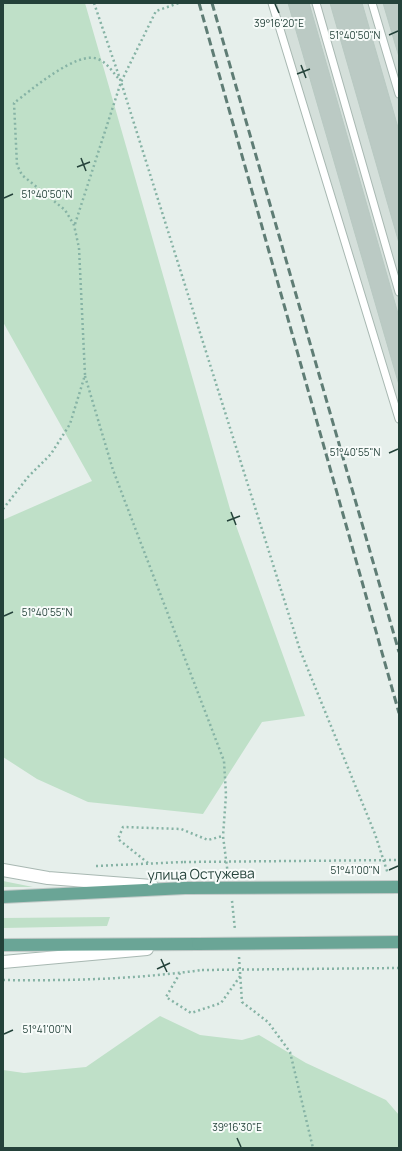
<svg xmlns="http://www.w3.org/2000/svg" width="402" height="1151" viewBox="0 0 402 1151" font-family="Manrope,sans-serif">
	<style>
		.built { fill: #d4dfda }
		.green { fill: #bfe0c8 }
		.building { fill: #bbcac4; stroke: #b8c9c2 }
		.lines { fill: none; stroke-linecap: round; stroke-linejoin: round }
		.service-casing { stroke: #a8b8b2; stroke-width: 9 }
		.tertiary-casing { stroke: #a8b8b2; stroke-width: 14 }
		.primary-casing { stroke: #c2cac8; stroke-width: 14 }
		.path { stroke: #86b3a5; stroke-width: 2.5; stroke-dasharray: 2 3; stroke-linecap: butt }
		.service { stroke: #fff; stroke-width: 7 }
		.tertiary { stroke: #fff; stroke-width: 12 }
		.primary { stroke: #6aa596; stroke-width: 12 }
		.rail { stroke: #5f7d75; stroke-width: 3; stroke-dasharray: 8 4; stroke-linecap: butt }
		.primary-bridge-casing { stroke: #c2cac8; stroke-width: 14; stroke-linecap: butt }
		.path-bridge { stroke: #86b3a5; stroke-width: 2.5; stroke-dasharray: 2 3; stroke-linecap: butt }
		.primary-bridge { stroke: #6aa596; stroke-width: 12 }
		.ticks { fill: none; stroke: #24423a; stroke-width: 1.5 }
		.labels { text-anchor: middle; stroke-width: 4; stroke-linejoin: round; paint-order: stroke }
		.street-label { font-size: 14px; fill: #24423a; stroke: #f7fbf9 }
		.ticks-label { font-size: 10px; text-anchor: middle; fill: #24423a; stroke: #f7fbf9; stroke-width: 4; stroke-linejoin: round; paint-order: stroke }
	</style>
	<rect width="100%" height="100%" fill="#e6efeb"/>
	<!-- built -->
	<path class="built" d="M 276,3 L 399,3 L 399,424 Z"/>
	<!-- green -->
	<path class="green" d="M 3,3 L 85,3 L 230,509 L 305,716 L 262,722 L 203,814 L 88,802 L 37,779 L 3,757 L 3,520 L 92,481 L 3,322 Z
		M 3,881 L 33,887 L 3,887 Z
		M 110,917 L 107,926 L 3,928 L 3,918 Z
		M 160,1016 L 200,1035 L 242,1040 L 259,1035 L 306,1063 L 386,1100 L 399,1115 L 399,1148 L 3,1148 L 3,1070 L 24,1073 L 86,1067 Z"/>
	<!-- building -->
	<path class="building" d="M 288,3 L 309,3 L 399,317 L 399,385 Z
		M 330,3 L 362,3 L 399,131 L 399,243 Z
		M 383,3 L 399,3 L 399,57 Z"/>
	<g class="lines">
		<!-- service casing -->
		<g class="service-casing">
			<path id="service" d="M 272,3 L 399,419
				M 316,3 L 399,292
				M 372,3 L 399,94"/>
		</g>
		<!-- tertiary casing -->
		<g class="tertiary-casing">
			<path id="tertiary" d="M 3,870 L 48,878 L 152,886
				M 3,962 L 147,949"/>
		</g>
		<!-- primary casing -->
		<g class="primary-casing">
			<path id="primary" d="M 3,897 L 185,888
				M 3,945 L 198,944"/>
		</g>
		<!-- path -->
		<path class="path" d="M 94,3 L 121,82 L 300,650 L 375,834 L 388,874
			M 75,224 L 121,82 L 156,11 L 179,3
			M 85,376 L 113,470 L 224,761 L 226,795 L 223,836
			M 3,509 L 28,477 L 51,454 L 70,424 L 85,375 L 79,248 L 74,225 L 65,210 L 22,175 L 17,165 L 14,103 C 30,91 77,50 98,59 C 108,63 113,73 120,80
			M 148,863 L 118,839 L 123,827 L 181,829 L 208,840 L 223,836 L 228,875
			M 96,866 L 184,862
			M 232,901 L 235,930
			M 239,957 L 242,1002 L 268,1022 L 290,1052 L 313,1148
			M 180,973 L 166,997 L 191,1013 L 221,1003 L 241,975
			M 3,980 C 69,981 136,979 202,970"/>
		<!-- service -->
		<use href="#service" class="service"/>
		<!-- tertiary -->
		<use href="#tertiary" class="tertiary"/>
		<!-- primary -->
		<use href="#primary" class="primary"/>
		<!-- rail -->
		<path class="rail" d="M 199,3 L 399,713
			M 212,3 L 399,652"/>
		<!-- primary-bridge casing -->
		<g class="primary-bridge-casing">
			<path id="primary-bridge" d="M 185,888 L 399,887
				M 198,944 L 399,942"/>
		</g>
		<!-- path-bridge -->
		<path class="path-bridge" d="M 184,862 L 399,860
			M 202,970 L 399,968"/>
		<!-- primary-bridge -->
		<use href="#primary-bridge" class="primary-bridge"/>
	</g>
	<!-- ticks -->
	<path class="ticks" d="M 275,4 L 279,13M 389,35 L 398,31M 301,65 L 306,78M 297,74 L 310,69M 81,158 L 86,171M 77,167 L 90,162M 4,198 L 13,194M 389,453 L 398,449M 231,512 L 236,525M 227,521 L 240,516M 4,616 L 13,612M 389,870 L 398,866M 161,959 L 167,972M 157,969 L 170,963M 4,1034 L 13,1030M 237,1138 L 241,1147"/>
	<g class="labels">
		<!-- street labels -->
		<g class="street-label">
			<text transform="translate(201 874) rotate(-1)" y="5">улица Остужева</text>
		</g>
	</g>
	<g class="ticks-label">
		<text x="279" y="27">39°16'20"E</text>
		<text x="355" y="39">51°40'50"N</text>
		<text x="47" y="198">51°40'50"N</text>
		<text x="355" y="456">51°40'55"N</text>
		<text x="47" y="616">51°40'55"N</text>
		<text x="355" y="874">51°41'00"N</text>
		<text x="47" y="1033">51°41'00"N</text>
		<text x="237" y="1131">39°16'30"E</text>
	</g>
	<!-- border -->
	<rect width="402" height="1151" fill="none" stroke="#24423a" stroke-width="8"/>
</svg>
